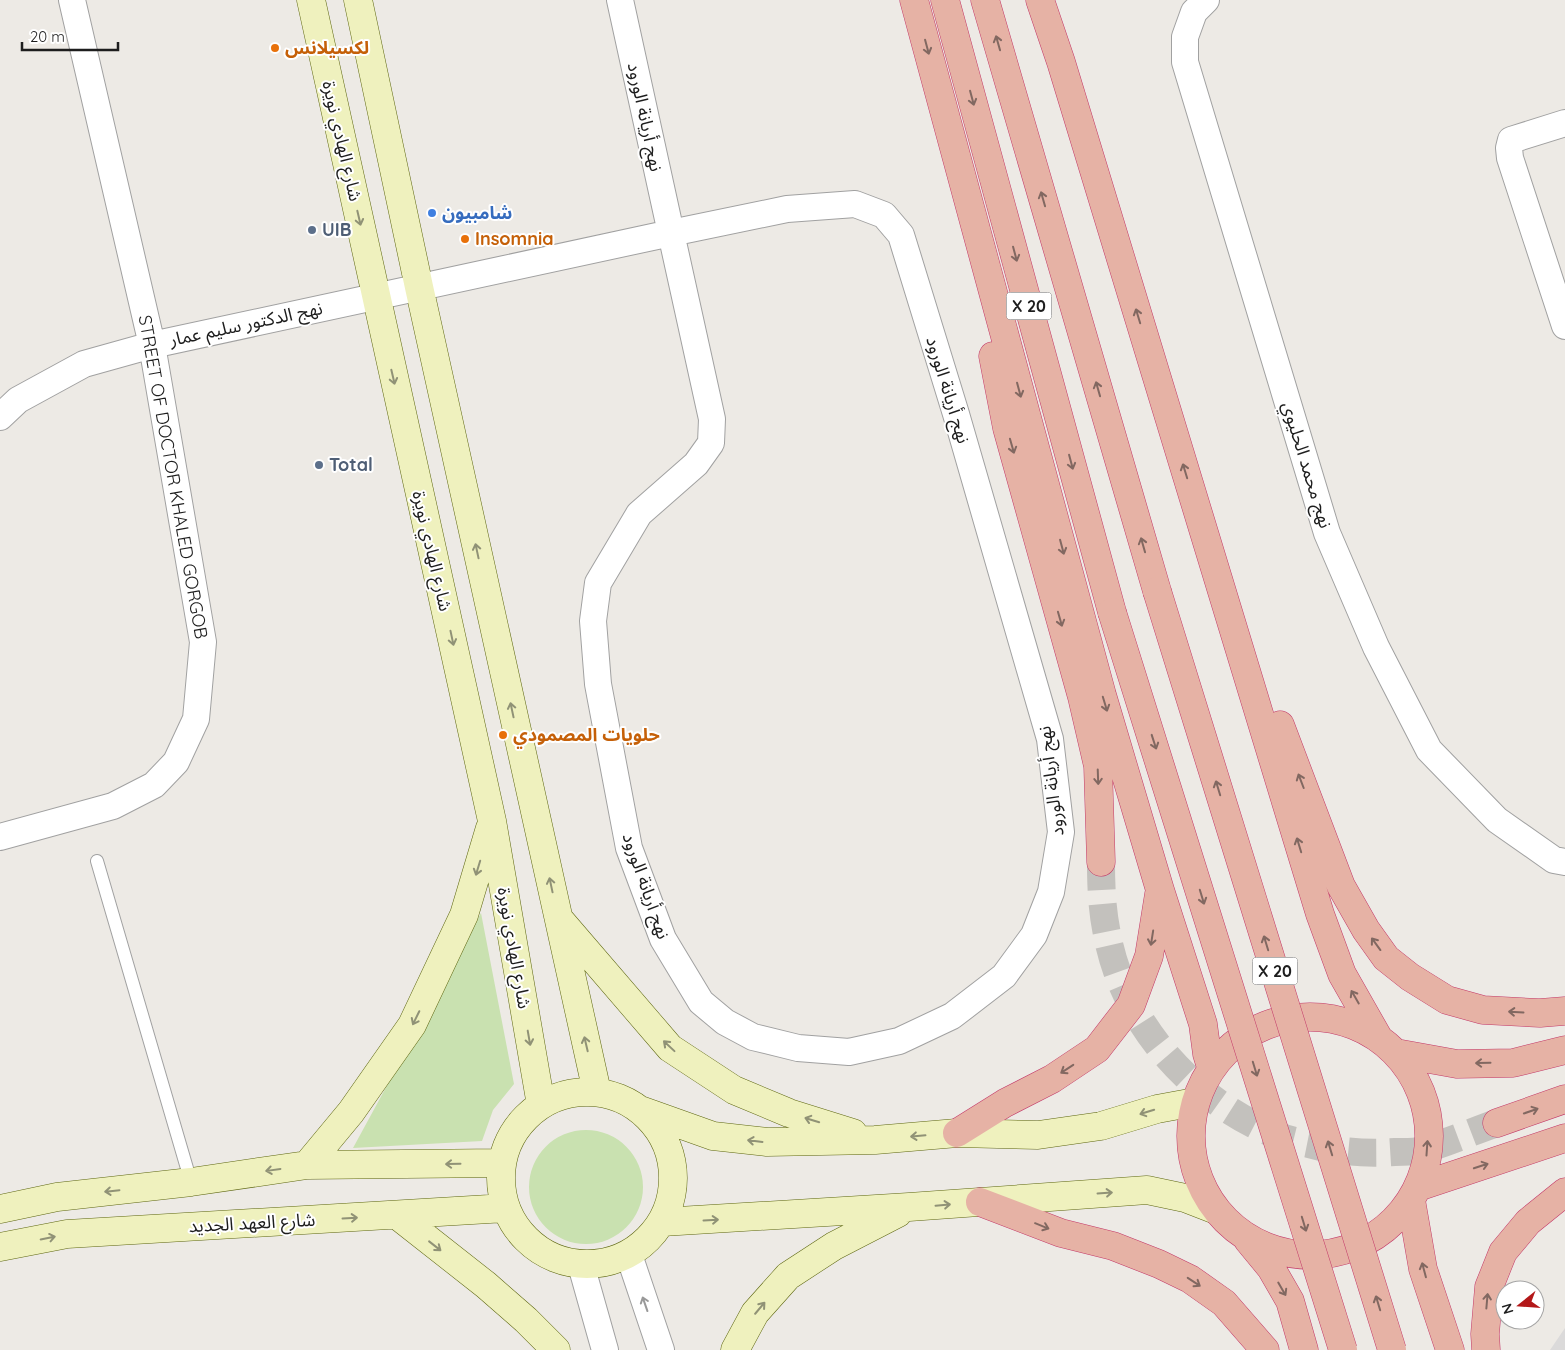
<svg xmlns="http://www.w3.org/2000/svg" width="1565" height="1350" viewBox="0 0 1565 1350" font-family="Quicksand,'Noto Sans Arabic',sans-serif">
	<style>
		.residential { fill: #dbdada }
		.grass { fill: #c9e1b0 }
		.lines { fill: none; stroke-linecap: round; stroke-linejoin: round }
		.trunk-tunnel { stroke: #c3c1bd; stroke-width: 28; stroke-dasharray: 28 14; stroke-linecap: butt }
		.service-casing { stroke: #a1a1a1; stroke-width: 14 }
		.minor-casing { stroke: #a1a1a1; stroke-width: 28 }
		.secondary-casing { stroke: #5e6712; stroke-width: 29 }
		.trunk-casing { stroke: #c33969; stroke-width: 29 }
		.service { stroke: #fff; stroke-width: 12 }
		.minor { stroke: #fff; stroke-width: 26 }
		.secondary { stroke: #eff1be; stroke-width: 28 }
		.trunk { stroke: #e6b2a5; stroke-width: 28 }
		.trunk-bridge-casing { stroke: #c33969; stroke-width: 29; stroke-linecap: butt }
		.trunk-bridge { stroke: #e6b2a5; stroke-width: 28 }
		.oneway { stroke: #826861 }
		.oneway2 { stroke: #909276 }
		.oneway3 { stroke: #999 }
		.food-dot { fill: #e8710a; stroke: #fff; stroke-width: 2 }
		.shop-dot { fill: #3f7fe0; stroke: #fff; stroke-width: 2 }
		.service-dot { fill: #5c6f8a; stroke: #fff; stroke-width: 2 }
		.labels { text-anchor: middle; stroke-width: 4; stroke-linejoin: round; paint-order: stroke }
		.shield { fill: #fff; stroke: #616161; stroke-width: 1 }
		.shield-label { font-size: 16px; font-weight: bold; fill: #1d1d1d }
		.food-label { font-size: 18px; font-weight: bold; fill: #c56008; stroke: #fff; text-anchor: start }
		.street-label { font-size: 18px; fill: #1d1d1d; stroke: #fff }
		.shop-label { font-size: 18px; font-weight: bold; fill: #366cbe; stroke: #fff; text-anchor: start }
		.service-label { font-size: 18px; font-weight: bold; fill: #4e5e75; stroke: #fff; text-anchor: start }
	</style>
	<rect width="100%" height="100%" fill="#edeae5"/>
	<!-- residential -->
	<path class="residential" d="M 1565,1328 L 1565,1350 L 1550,1350 Z"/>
	<!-- grass -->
	<path class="grass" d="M 481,913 L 514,1084 L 493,1110 L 482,1141 L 353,1148 Z
		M529 1187a57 57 0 1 1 114 0a57 57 0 1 1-114 0Z"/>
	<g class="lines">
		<!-- trunk-tunnel -->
		<path class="trunk-tunnel" d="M 1101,862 C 1101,886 1102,910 1107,934 C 1124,1026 1194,1102 1279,1136 C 1288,1140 1299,1142 1309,1144 C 1337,1152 1366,1154 1395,1152 C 1402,1152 1411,1152 1418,1151 C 1444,1144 1471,1132 1497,1123"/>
		<!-- service casing -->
		<g class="service-casing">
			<path id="service" d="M 97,861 L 191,1182"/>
		</g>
		<!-- minor casing -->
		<g class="minor-casing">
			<path id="minor" d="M 1206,0 L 1194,12 L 1185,37 L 1185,62 L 1327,533 L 1376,647 L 1429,750 L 1497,820 L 1554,860 L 1565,862
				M 1565,123 L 1511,140 L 1509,148 L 1510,158 L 1565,326
				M 855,204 L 884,215 L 901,235 L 956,414 L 1050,739 L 1061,832 L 1051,892 L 1034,935 L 1004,976 L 952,1016 L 899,1041 L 849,1052 L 798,1048 L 753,1037 L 725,1022 L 701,1002 L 663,939 L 629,848 L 598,684 L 593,621 L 598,583 L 639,514 L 696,464 L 711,443 L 712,419 L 671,233 L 787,209 Z
				M 0,417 L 18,400 L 84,364 L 152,345 L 671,233 L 620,0
				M 0,837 L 113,806 L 154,785 L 176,762 L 196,719 L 203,642 L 152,345 L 72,0
				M 629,1255 L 661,1350
				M 581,1265 L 605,1350"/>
		</g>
		<!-- secondary casing -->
		<g class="secondary-casing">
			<path id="secondary" d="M 311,0 L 492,821 L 541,1105
				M 358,0 L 419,287 L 597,1092
				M 560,920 L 670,1048 L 734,1090 L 789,1113 L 853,1133
				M501 1178a86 86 0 1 1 172 0a86 86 0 1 1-172 0Z
				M 640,1110 L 713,1136 L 767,1142 L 875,1140 L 957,1133 L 1038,1135 L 1101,1126 L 1157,1109 L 1195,1102
				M 307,1165 L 351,1112 L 412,1025 L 464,915 L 490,828
				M 0,1209 L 57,1197 L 191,1182 L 307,1165 L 501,1163
				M 397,1215 L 486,1285 L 526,1320 L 556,1350
				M 662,1222 L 909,1207 L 1147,1190 L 1185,1198 L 1216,1210
				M 0,1247 L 67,1234 L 506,1208
				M 735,1350 L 755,1313 L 788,1276 L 834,1246 L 898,1213"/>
		</g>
		<!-- trunk casing -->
		<g class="trunk-casing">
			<path id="trunk" d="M 914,0 L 1102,695 L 1160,890 L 1203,1024 L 1207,1054 L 1211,1067
				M 945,0 L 1112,612
				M 985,0 L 1157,591
				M 1040,0 L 1061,62 L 1320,914 L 1342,974 L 1379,1039
				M 993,356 L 1007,428 L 1082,697 L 1098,766 L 1101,862
				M 1280,725 L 1341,886 L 1366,930 L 1386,958 L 1410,977 L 1447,1000 L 1483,1010 L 1540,1013 L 1565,1011
				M1191 1136a119 119 0 1 1 238 0a119 119 0 1 1-238 0Z
				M 1396,1053 L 1457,1064 L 1513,1063 L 1565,1050
				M 1497,1123 L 1565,1099
				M 957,1133 L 1005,1103 L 1052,1079 L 1097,1049 L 1131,1005 L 1149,956 L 1159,894
				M 1418,1187 L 1565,1138
				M 1411,1200 L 1423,1269 L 1450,1350
				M 980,1202 L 1061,1233 L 1113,1246 L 1159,1264 L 1190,1279 L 1224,1303 L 1265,1350
				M 1248,1240 L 1271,1268 L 1290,1301 L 1304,1350
				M 1486,1350 L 1485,1334 L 1489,1287 L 1503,1252 L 1528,1222 L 1565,1192"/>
		</g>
		<!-- service -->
		<use href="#service" class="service"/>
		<!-- minor -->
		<use href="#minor" class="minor"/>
		<!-- secondary -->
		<use href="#secondary" class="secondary"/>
		<!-- trunk -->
		<use href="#trunk" class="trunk"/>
		<!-- trunk-bridge casing -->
		<g class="trunk-bridge-casing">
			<path id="trunk-bridge" d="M 1157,591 L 1392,1350
				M 1112,612 L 1343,1350"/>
		</g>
		<!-- trunk-bridge -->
		<use href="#trunk-bridge" class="trunk-bridge"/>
	</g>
	<!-- one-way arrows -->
	<defs><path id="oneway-shaft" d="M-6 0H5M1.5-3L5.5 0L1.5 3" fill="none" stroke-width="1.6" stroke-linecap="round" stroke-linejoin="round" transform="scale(1.25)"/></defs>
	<g class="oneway">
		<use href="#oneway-shaft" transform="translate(998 43) rotate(-106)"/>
		<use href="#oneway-shaft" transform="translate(927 47) rotate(75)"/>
		<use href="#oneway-shaft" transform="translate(972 98) rotate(75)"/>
		<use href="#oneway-shaft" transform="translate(1043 199) rotate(-106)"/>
		<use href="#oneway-shaft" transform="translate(1015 254) rotate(75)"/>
		<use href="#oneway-shaft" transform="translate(1138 316) rotate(-107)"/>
		<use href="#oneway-shaft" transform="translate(1098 389) rotate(-106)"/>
		<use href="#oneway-shaft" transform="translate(1019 390) rotate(75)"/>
		<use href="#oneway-shaft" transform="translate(1012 446) rotate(74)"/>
		<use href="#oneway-shaft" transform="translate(1071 462) rotate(75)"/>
		<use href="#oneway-shaft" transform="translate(1185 471) rotate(-107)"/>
		<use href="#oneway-shaft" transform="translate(1143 545) rotate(-106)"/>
		<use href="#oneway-shaft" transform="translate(1062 547) rotate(75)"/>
		<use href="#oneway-shaft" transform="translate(1060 619) rotate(74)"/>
		<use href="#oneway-shaft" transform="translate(1105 704) rotate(73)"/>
		<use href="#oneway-shaft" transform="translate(1154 742) rotate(72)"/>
		<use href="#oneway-shaft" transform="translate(1098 777) rotate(88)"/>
		<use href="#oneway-shaft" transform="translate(1301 781) rotate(-111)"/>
		<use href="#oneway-shaft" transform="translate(1218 788) rotate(-107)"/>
		<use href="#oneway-shaft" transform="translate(1299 845) rotate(-107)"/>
		<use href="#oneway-shaft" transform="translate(1202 897) rotate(73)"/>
		<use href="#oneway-shaft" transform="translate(1152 938) rotate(99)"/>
		<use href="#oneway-shaft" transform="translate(1266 943) rotate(-107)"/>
		<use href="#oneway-shaft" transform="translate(1376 944) rotate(-126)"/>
		<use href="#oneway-shaft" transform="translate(1355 997) rotate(-120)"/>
		<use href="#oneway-shaft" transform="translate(1516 1012) rotate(-177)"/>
		<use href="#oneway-shaft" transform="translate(1483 1063) rotate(179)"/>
		<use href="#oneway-shaft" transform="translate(1067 1069) rotate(147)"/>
		<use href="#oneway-shaft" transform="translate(1255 1069) rotate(73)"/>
		<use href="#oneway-shaft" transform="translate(1531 1111) rotate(-19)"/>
		<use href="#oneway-shaft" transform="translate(1330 1148) rotate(-107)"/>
		<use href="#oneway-shaft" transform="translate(1427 1148) rotate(-86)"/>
		<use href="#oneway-shaft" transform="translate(1481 1166) rotate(-18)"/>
		<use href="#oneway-shaft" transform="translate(1304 1224) rotate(73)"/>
		<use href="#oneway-shaft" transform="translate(1042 1226) rotate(22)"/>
		<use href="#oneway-shaft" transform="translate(1424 1270) rotate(-105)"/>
		<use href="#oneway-shaft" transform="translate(1194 1282) rotate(33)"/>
		<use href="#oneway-shaft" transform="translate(1282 1289) rotate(60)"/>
		<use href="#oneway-shaft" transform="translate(1487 1301) rotate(-85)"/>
		<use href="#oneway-shaft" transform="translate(1378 1303) rotate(-107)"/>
	</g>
	<g class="oneway2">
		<use href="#oneway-shaft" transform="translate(359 218) rotate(77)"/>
		<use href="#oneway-shaft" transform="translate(393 377) rotate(77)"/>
		<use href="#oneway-shaft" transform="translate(477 551) rotate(-102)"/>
		<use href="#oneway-shaft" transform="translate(452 638) rotate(78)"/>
		<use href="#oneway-shaft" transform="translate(512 710) rotate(-102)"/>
		<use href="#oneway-shaft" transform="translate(478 868) rotate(107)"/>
		<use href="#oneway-shaft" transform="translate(551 885) rotate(-102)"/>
		<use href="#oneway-shaft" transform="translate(416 1018) rotate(116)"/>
		<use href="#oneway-shaft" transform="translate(529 1038) rotate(80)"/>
		<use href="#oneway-shaft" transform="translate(586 1044) rotate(-103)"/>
		<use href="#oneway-shaft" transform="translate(669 1046) rotate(-137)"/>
		<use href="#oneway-shaft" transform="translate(1147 1112) rotate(163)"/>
		<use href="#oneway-shaft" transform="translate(812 1120) rotate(-163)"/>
		<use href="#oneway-shaft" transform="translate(918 1136) rotate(175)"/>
		<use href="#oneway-shaft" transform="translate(755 1141) rotate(-173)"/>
		<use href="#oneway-shaft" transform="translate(453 1164) rotate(179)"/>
		<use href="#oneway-shaft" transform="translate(273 1170) rotate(172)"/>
		<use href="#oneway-shaft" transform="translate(112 1191) rotate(174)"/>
		<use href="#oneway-shaft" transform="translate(1105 1193) rotate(-4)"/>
		<use href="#oneway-shaft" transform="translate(943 1205) rotate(-5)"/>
		<use href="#oneway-shaft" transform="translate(350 1218) rotate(-3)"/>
		<use href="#oneway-shaft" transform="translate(711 1220) rotate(-3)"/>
		<use href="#oneway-shaft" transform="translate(48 1238) rotate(-11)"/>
		<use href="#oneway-shaft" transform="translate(435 1246) rotate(38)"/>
		<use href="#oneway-shaft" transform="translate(760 1308) rotate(-50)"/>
	</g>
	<use class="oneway3" href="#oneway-shaft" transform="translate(645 1304) rotate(-109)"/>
	<!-- markers -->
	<g class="food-dot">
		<circle cx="275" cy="48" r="5"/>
		<circle cx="465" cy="239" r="5"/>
		<circle cx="503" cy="735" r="5"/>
	</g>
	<circle class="shop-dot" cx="432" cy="213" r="5"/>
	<g class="service-dot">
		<circle cx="312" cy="230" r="5"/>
		<circle cx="319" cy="465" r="5"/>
	</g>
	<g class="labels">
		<!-- shield labels -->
		<g class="shield">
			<rect x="1006.5" y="292.5" width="45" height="27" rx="4"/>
			<rect x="1252.5" y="957.5" width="45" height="27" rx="4"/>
		</g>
		<g class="shield-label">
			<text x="1029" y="312">X 20</text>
			<text x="1275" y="977">X 20</text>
		</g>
		<!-- food labels -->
		<g class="food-label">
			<text x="285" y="54">لكسيلانس</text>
			<text x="475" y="245">Insomnia</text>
			<text x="513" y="741">حلويات المصمودي</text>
		</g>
		<!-- street labels -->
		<g class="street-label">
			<text transform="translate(645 117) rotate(78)" y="6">نهج أريانة الورود</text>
			<text transform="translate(342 141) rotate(77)" y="6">شارع الهادي نويرة</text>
			<text transform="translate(246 324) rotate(-12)" y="6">نهج الدكتور سليم عمار</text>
			<text transform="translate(948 390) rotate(73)" y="6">نهج أريانة الورود</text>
			<text transform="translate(1307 465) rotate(73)" y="6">نهج محمد الحليوي</text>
			<text transform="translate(173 477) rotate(80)" y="6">STREET OF DOCTOR KHALED GORGOB</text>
			<text transform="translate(432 551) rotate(77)" y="6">شارع الهادي نويرة</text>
			<text transform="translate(1051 781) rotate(-97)" y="6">نهج أريانة الورود</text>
			<text transform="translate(646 886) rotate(71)" y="6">نهج أريانة الورود</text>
			<text transform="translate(514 948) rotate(80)" y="6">شارع الهادي نويرة</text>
			<text transform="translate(252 1223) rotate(-3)" y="6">شارع العهد الجديد</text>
		</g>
		<!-- shop labels -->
		<g class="shop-label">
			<text x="442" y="219">شامبيون</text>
		</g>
		<!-- service labels -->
		<g class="service-label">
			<text x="322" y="236">UIB</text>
			<text x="329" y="471">Total</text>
		</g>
	</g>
	<!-- north arrow -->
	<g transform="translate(1520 1305) rotate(253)"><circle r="24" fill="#ffffff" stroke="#a5a5a5"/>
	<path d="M0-4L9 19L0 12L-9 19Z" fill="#b31819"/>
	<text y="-8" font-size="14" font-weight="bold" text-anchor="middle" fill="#1d1d1d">N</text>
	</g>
	<!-- scale -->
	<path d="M22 42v8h96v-8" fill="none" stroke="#1d1d1d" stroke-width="2.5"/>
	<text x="30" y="42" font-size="15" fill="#1d1d1d" stroke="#ffffff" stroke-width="4" paint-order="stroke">20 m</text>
</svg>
